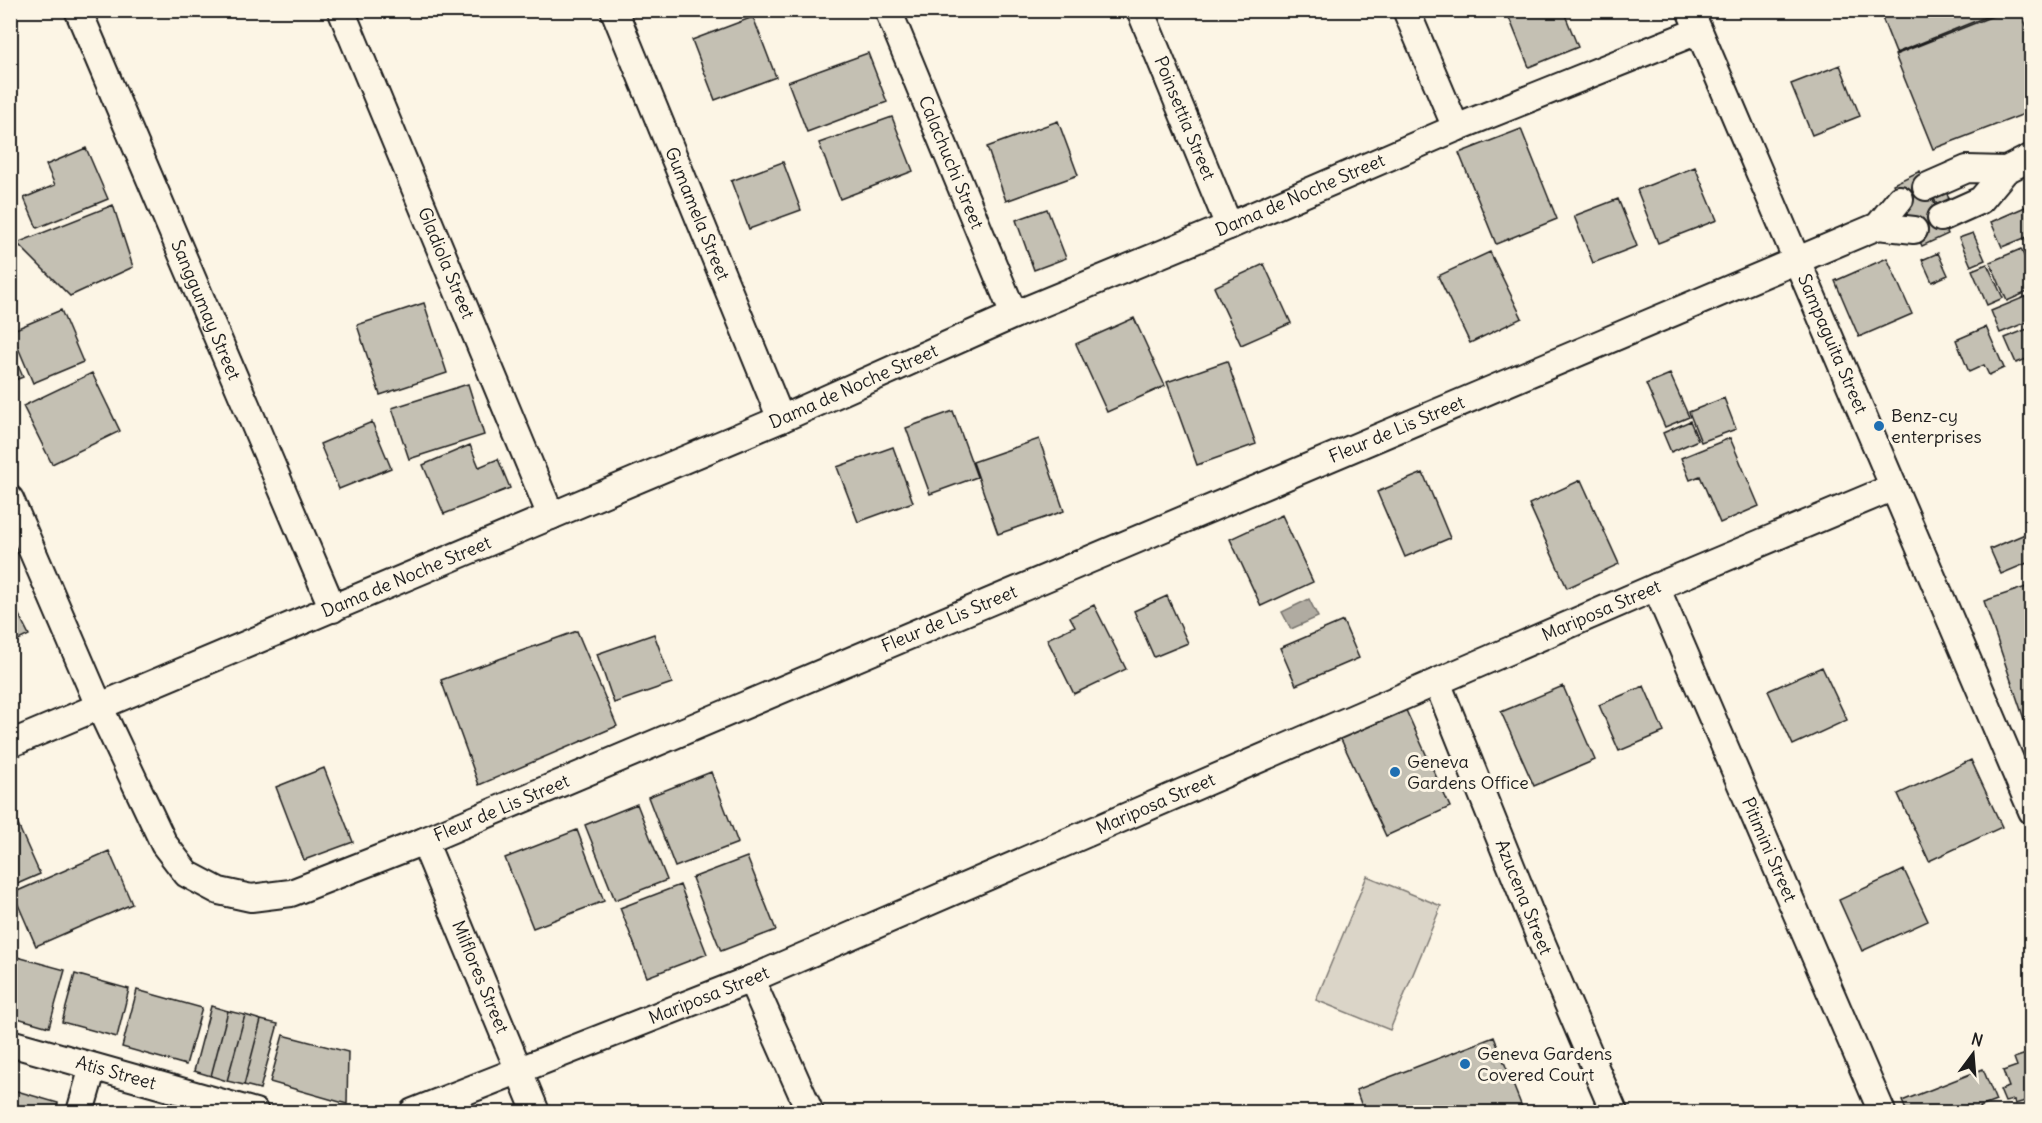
<svg xmlns="http://www.w3.org/2000/svg" width="2042" height="1123" viewBox="0 0 2042 1123" font-family="Delius,sans-serif">
	<style>
		.green { fill: #dbd5c8; stroke: #7c7872; stroke-width: 1.5 }
		.water { fill: #b0aba1; stroke: #75726c; stroke-width: 1.5 }
		.building { fill: #c4c0b3; stroke: #1c1c1c; stroke-width: 1.5 }
		.lines { fill: none; stroke-linecap: round; stroke-linejoin: round }
		.minor-casing { stroke: #1c1c1c; stroke-width: 30 }
		.minor { stroke: #fcf5e5; stroke-width: 26 }
		.poi-dot { fill: #1f6fb2; stroke: #fcf5e5; stroke-width: 2 }
		.labels { text-anchor: middle; stroke-width: 6; stroke-linejoin: round; paint-order: stroke }
		.street-label { font-size: 18px; fill: #1c1c1c; stroke: #fcf5e5 }
		.poi-label { font-size: 18px; fill: #1c1c1c; stroke: #fcf5e5; text-anchor: start }
	</style>
	<rect width="100%" height="100%" fill="#fcf5e5"/>
	<filter id="ink" filterUnits="userSpaceOnUse"><feTurbulence type="fractalNoise" baseFrequency=".0167" numOctaves="2"/><feDisplacementMap in="SourceGraphic" scale="12" xChannelSelector="R" yChannelSelector="G"/><feConvolveMatrix kernelMatrix="1 2 1 2 8 2 1 2 1" color-interpolation-filters="sRGB"/></filter>
	<g filter="url(#ink)">
		<!-- green -->
		<path class="green" d="M 1367,876 L 1441,906 L 1390,1030 L 1316,1000 Z"/>
		<!-- water -->
		<path class="water" d="M 1309,599 L 1318,617 L 1291,629 L 1282,612 Z"/>
		<!-- building -->
		<path class="building" d="M 1506,10 L 1563,10 L 1578,47 L 1529,67 Z
			M 1879,10 L 2003,10 L 1896,53 Z
			M 2008,10 L 2020,10 L 2032,40 L 2032,111 L 1933,149 L 1895,55 Z
			M 753,17 L 776,77 L 715,100 L 692,40 Z
			M 868,53 L 887,102 L 807,132 L 788,82 Z
			M 1840,65 L 1860,116 L 1812,135 L 1791,84 Z
			M 892,117 L 913,171 L 840,199 L 819,143 Z
			M 1058,121 L 1078,175 L 1006,201 L 987,147 Z
			M 1521,129 L 1557,219 L 1496,244 L 1459,153 Z
			M 86,148 L 108,199 L 37,228 L 24,198 L 55,185 L 46,165 Z
			M 783,162 L 801,210 L 749,229 L 731,181 Z
			M 1695,167 L 1717,220 L 1658,243 L 1637,190 Z
			M 1920,171 L 1948,234 L 1922,246 L 1893,184 Z
			M 1945,188 L 1950,202 L 1938,207 L 1932,194 Z
			M 1618,199 L 1637,246 L 1593,263 L 1574,216 Z
			M 2032,204 L 2032,235 L 2002,247 L 1991,222 Z
			M 113,205 L 133,267 L 70,296 L 17,243 Z
			M 1047,209 L 1066,258 L 1034,270 L 1016,220 Z
			M 1973,233 L 1985,260 L 1971,266 L 1959,238 Z
			M 2021,249 L 2032,274 L 2032,290 L 2007,301 L 1990,262 Z
			M 1490,252 L 1522,318 L 1470,343 L 1438,276 Z
			M 1938,253 L 1948,275 L 1932,282 L 1922,260 Z
			M 1887,258 L 1912,314 L 1859,337 L 1835,281 Z
			M 1264,264 L 1291,323 L 1241,345 L 1214,287 Z
			M 1987,264 L 2003,298 L 1987,305 L 1972,270 Z
			M 2032,294 L 2032,320 L 2000,333 L 1991,311 Z
			M 424,303 L 447,373 L 380,395 L 357,325 Z
			M 61,310 L 83,362 L 33,383 L 11,331 Z
			M 1134,318 L 1165,386 L 1107,412 L 1076,344 Z
			M 1986,327 L 2004,368 L 1989,375 L 1984,365 L 1969,372 L 1956,340 Z
			M 2032,327 L 2032,357 L 2016,363 L 2005,338 Z
			M 10,347 L 23,377 L 10,382 Z
			M 1227,361 L 1256,444 L 1197,465 L 1167,382 Z
			M 92,373 L 120,431 L 52,464 L 23,406 Z
			M 1670,374 L 1689,417 L 1665,427 L 1646,384 Z
			M 468,384 L 484,435 L 409,459 L 392,408 Z
			M 1724,398 L 1736,429 L 1701,442 L 1689,412 Z
			M 953,411 L 977,477 L 930,494 L 906,428 Z
			M 1690,421 L 1698,440 L 1671,452 L 1663,433 Z
			M 372,422 L 391,468 L 339,489 L 320,444 Z
			M 1730,438 L 1759,506 L 1720,523 L 1700,476 L 1690,480 L 1681,458 Z
			M 1039,439 L 1064,511 L 998,534 L 973,462 Z
			M 470,445 L 479,467 L 498,459 L 510,488 L 444,514 L 423,465 Z
			M 893,447 L 913,502 L 858,522 L 837,467 Z
			M 1423,473 L 1450,538 L 1405,557 L 1377,492 Z
			M 1581,480 L 1619,564 L 1567,588 L 1529,504 Z
			M 1282,515 L 1313,582 L 1261,606 L 1230,539 Z
			M 2032,531 L 2032,561 L 2001,574 L 1990,549 Z
			M 2032,585 L 2032,723 L 2026,725 L 1984,601 Z
			M 1167,596 L 1188,643 L 1154,657 L 1134,611 Z
			M 10,597 L 29,635 L 10,644 Z
			M 1094,605 L 1126,669 L 1074,694 L 1047,639 L 1075,626 L 1070,617 Z
			M 1343,621 L 1359,658 L 1296,685 L 1280,648 Z
			M 577,631 L 617,726 L 479,785 L 441,680 Z
			M 654,634 L 672,683 L 614,703 L 597,654 Z
			M 1822,667 L 1847,720 L 1793,745 L 1768,691 Z
			M 1563,686 L 1595,760 L 1534,786 L 1501,712 Z
			M 1644,686 L 1664,732 L 1619,751 L 1599,705 Z
			M 1405,708 L 1450,807 L 1386,836 L 1340,737 Z
			M 1971,760 L 2002,827 L 1929,861 L 1898,794 Z
			M 324,768 L 353,842 L 304,860 L 276,787 Z
			M 711,772 L 738,843 L 675,867 L 648,797 Z
			M 637,804 L 667,880 L 615,900 L 585,825 Z
			M 10,807 L 40,874 L 10,887 Z
			M 577,830 L 604,901 L 533,928 L 505,858 Z
			M 109,851 L 132,904 L 36,946 L 13,893 Z
			M 747,857 L 776,930 L 721,951 L 692,878 Z
			M 1904,870 L 1928,921 L 1862,951 L 1839,900 Z
			M 680,885 L 707,954 L 647,977 L 620,908 Z
			M 10,955 L 65,970 L 49,1027 L 10,1016 Z
			M 75,974 L 129,989 L 117,1037 L 62,1022 Z
			M 137,990 L 202,1008 L 186,1065 L 122,1047 Z
			M 211,1006 L 228,1011 L 211,1076 L 194,1071 Z
			M 228,1011 L 245,1015 L 227,1081 L 211,1076 Z
			M 245,1015 L 261,1020 L 244,1085 L 227,1081 Z
			M 261,1020 L 278,1024 L 260,1089 L 244,1085 Z
			M 283,1035 L 348,1052 L 347,1104 L 270,1082 Z
			M 1494,1037 L 1524,1112 L 1364,1112 L 1356,1090 Z
			M 2032,1052 L 2032,1099 L 2015,1104 L 2014,1100 L 2005,1102 L 2000,1090 L 2009,1087 L 2003,1071 L 2017,1066 L 2014,1058 Z
			M 1983,1069 L 1996,1101 L 1980,1107 L 1982,1112 L 1907,1112 L 1902,1101 Z
			M 10,1089 L 58,1103 L 56,1112 L 10,1112 Z"/>
		<g class="lines">
			<!-- minor casing -->
			<g class="minor-casing">
				<g id="minor">
					<path id="s1" d="M 78,10 L 333,609"/>
					<path id="s2" d="M 341,10 L 551,516"/>
					<path id="s3" d="M 614,10 L 781,419"/>
					<path id="s4" d="M 888,10 L 1014,315"/>
					<path id="s5" d="M 1140,10 L 1229,226"/>
					<path d="M 1406,10 L 1456,128"/>
					<path id="s6" d="M 1690,10 L 2032,811"/>
					<path d="M 1926,187 L 1967,169 L 2006,170"/>
					<path d="M 1941,218 L 1981,200 L 2006,170 L 2032,157"/>
					<path d="M 1878,226 L 1914,230"/>
					<path id="s7" d="M 10,499 L 100,708 L 164,844 L 187,874 L 219,891 L 251,898 L 291,893 L 424,841 L 1878,226 L 1900,199"/>
					<path id="s8" d="M 1656,587 L 1882,1112"/>
					<path id="s9" d="M 1437,682 L 1542,943 L 1614,1112"/>
					<path id="s10" d="M 10,744 L 781,419 L 1014,315 L 1229,226 L 1456,128 L 1698,31"/>
					<path id="s11" d="M 424,841 L 536,1112"/>
					<path d="M 751,979 L 810,1112"/>
					<path id="s12" d="M 10,1043 L 255,1112"/>
					<path d="M 80,1112 L 93,1067"/>
					<path id="s13" d="M 413,1112 L 751,979 L 1656,587 L 1894,487"/>
				</g>
			</g>
			<!-- minor -->
			<use href="#minor" class="minor"/>
		</g>
	</g>
	<!-- markers -->
	<g class="poi-dot">
		<circle cx="1879" cy="426" r="6"/>
		<circle cx="1395" cy="772" r="6"/>
		<circle cx="1465" cy="1064" r="6"/>
	</g>
	<g class="labels">
		<!-- street labels -->
		<g class="street-label">
			<text dy="6" stroke="none"><textPath href="#s5" startOffset="117">Poinsettia Street</textPath></text>
			<text dy="6" stroke="none"><textPath href="#s4" startOffset="165">Calachuchi Street</textPath></text>
			<text dy="6" stroke="none"><textPath href="#s10" startOffset="1402">Dama de Noche Street</textPath></text>
			<text dy="6" stroke="none"><textPath href="#s3" startOffset="220">Gumamela Street</textPath></text>
			<text dy="6" stroke="none"><textPath href="#s2" startOffset="274">Gladiola Street</textPath></text>
			<text dy="6" stroke="none"><textPath href="#s1" startOffset="326">Sanggumay Street</textPath></text>
			<text dy="6" stroke="none"><textPath href="#s6" startOffset="363">Sampaguita Street</textPath></text>
			<text dy="6" stroke="none"><textPath href="#s10" startOffset="916">Dama de Noche Street</textPath></text>
			<text dy="6" stroke="none"><textPath href="#s7" startOffset="1724">Fleur de Lis Street</textPath></text>
			<text dy="6" stroke="none"><textPath href="#s10" startOffset="430">Dama de Noche Street</textPath></text>
			<text dy="6" stroke="none"><textPath href="#s13" startOffset="1290">Mariposa Street</textPath></text>
			<text dy="6" stroke="none"><textPath href="#s7" startOffset="1238">Fleur de Lis Street</textPath></text>
			<text dy="6" stroke="none"><textPath href="#s13" startOffset="804">Mariposa Street</textPath></text>
			<text dy="6" stroke="none"><textPath href="#s7" startOffset="752">Fleur de Lis Street</textPath></text>
			<text dy="6" stroke="none"><textPath href="#s8" startOffset="286">Pitimini Street</textPath></text>
			<text dy="6" stroke="none"><textPath href="#s9" startOffset="232">Azucena Street</textPath></text>
			<text dy="6" stroke="none"><textPath href="#s11" startOffset="147">Milflores Street</textPath></text>
			<text dy="6" stroke="none"><textPath href="#s13" startOffset="318">Mariposa Street</textPath></text>
			<text dy="6" stroke="none"><textPath href="#s12" startOffset="110">Atis Street</textPath></text>
		</g>
		<!-- poi labels -->
		<g class="poi-label">
			<text x="1891" y="422">Benz-cy<tspan x="1891" dy="21">enterprises</tspan></text>
			<text x="1407" y="768">Geneva<tspan x="1407" dy="21">Gardens Office</tspan></text>
			<text x="1477" y="1060">Geneva Gardens<tspan x="1477" dy="21">Covered Court</tspan></text>
		</g>
	</g>
	<!-- margin -->
	<rect width="2042" height="1123" fill="none" stroke="#fcf5e5" stroke-width="36"/>
	<rect x="18" y="18" width="2006" height="1087" fill="none" stroke="#1c1c1c" stroke-width="2" filter="url(#ink)"/>
	<!-- north arrow -->
	<g transform="translate(1973 1054) rotate(16)" stroke="#fcf5e5" stroke-width="4.5" paint-order="stroke">
	<path d="M0-4.5L10 22L0 15L-10 22Z" fill="#1c1c1c"/>
	<text y="-9" font-size="16" font-weight="bold" text-anchor="middle" fill="#1c1c1c">N</text>
	</g>
</svg>
